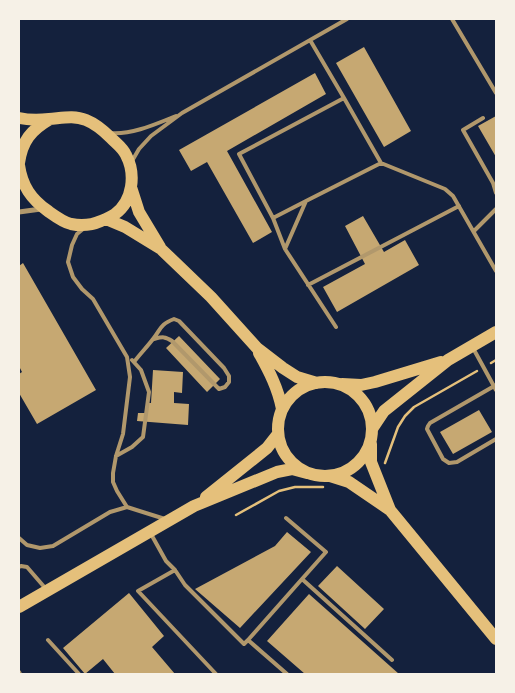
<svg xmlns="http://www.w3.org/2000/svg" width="515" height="693" viewBox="0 0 515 693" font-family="Montserrat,sans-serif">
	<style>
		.building { fill: #c6a872 }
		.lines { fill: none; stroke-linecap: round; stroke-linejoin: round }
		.path { stroke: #e5c07b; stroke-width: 2.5 }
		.service { stroke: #b1986c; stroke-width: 4 }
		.minor { stroke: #b1986c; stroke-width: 5 }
		.primary { stroke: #e5c07b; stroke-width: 12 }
	</style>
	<rect width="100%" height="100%" fill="#14213d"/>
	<!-- building -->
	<path class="building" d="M 364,47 L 411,131 L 384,147 L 336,63 Z
		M 315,73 L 326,94 L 227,151 L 272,232 L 253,243 L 207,162 L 191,171 L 179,150 Z
		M 496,116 L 496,157 L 478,126 Z
		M 363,216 L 384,252 L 405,240 L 419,265 L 337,312 L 323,287 L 365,264 L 345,226 Z
		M 23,263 L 96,390 L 37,424 L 19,393 L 19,374 L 22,372 L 19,366 L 19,266 Z
		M 179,336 L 220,379 L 207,392 L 166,348 Z
		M 153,370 L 183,372 L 182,393 L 174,392 L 174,403 L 189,404 L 188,425 L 137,421 L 138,413 L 147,413 L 147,403 L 151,403 Z
		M 479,410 L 492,432 L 453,454 L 440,432 Z
		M 287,532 L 311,552 L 240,628 L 195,589 L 275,546 Z
		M 337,566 L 384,609 L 365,629 L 318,586 Z
		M 129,593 L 164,636 L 152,647 L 175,674 L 115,674 L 103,659 L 85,674 L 63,648 Z
		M 309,594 L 399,674 L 305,674 L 267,641 Z"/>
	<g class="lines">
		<!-- path -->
		<path class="path" d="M 491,363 L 496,360
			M 385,463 L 398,427 L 405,416 L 414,407 L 477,371
			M 236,515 L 279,491 L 295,487 L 323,487"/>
		<!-- service -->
		<path class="service" d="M 452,19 L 496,93
			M 310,40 L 344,98 L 381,163
			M 483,118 L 463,130 L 493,183 L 496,193
			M 110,133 C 132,135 156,124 176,116
			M 132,161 L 139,149 L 151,136 L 182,113 L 347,19
			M 306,201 L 273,218 L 239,154 L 344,98
			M 273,218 L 285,249
			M 83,229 L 77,234 L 72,245 L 68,262 L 73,277 L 82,289 L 93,299 L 127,357 L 130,377 L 123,434 L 116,456 L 113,473 L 113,482 L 117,491 L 127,507
			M 474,231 L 496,209
			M 308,285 L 459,206
			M 336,327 L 285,249 L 306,201 L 381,163 L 445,189 L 453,196 L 496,271
			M 473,348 L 496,390
			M 134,362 C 140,354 147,347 153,339 C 162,328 159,325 174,319 L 179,321 L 224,368 L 229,376 L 229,382 L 225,387 L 219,389 L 172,341 C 165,336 162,337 154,339
			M 496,385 L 430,423 L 428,426 L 427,429 L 443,459 L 449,463 L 457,462 L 496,439
			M 116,456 L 132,447 L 143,437 L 149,392 L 141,370 L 132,360
			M 286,518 L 326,552 L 302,579
			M 151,534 L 166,561 L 175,570 L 185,585 L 244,644 L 248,640 L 287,674
			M 19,538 L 27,545 L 40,548 L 53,546 L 110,512 L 127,507 L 165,519
			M 19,567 L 21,566 L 27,567 L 46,589
			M 175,570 L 138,591 L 216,674
			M 48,640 L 79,674
			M 248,640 L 302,579 L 392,660
			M 19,672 L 20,674"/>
		<!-- minor -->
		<path class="minor" d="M 19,212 L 41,209"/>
		<!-- primary -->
		<path class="primary" d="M 19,118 C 28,120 39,120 49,119 C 62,118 74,115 86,120 C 96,124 104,131 111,138 C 116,143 123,148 126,155 C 136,174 133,201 115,214 C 111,217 106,219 101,221 C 92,225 81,226 71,224 C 63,222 55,216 48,211 C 31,199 22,186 19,165
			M 19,163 C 22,141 31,130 50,119
			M 131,187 L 139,212 L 160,247
			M 106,219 L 125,227 L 161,249 L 211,297 L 257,348 L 283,368 L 297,377 L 317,383
			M 259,353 C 269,371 278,388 282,409
			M278 429a47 47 0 1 1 94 0a47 47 0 1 1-94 0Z
			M 342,384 L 361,385 L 375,382 L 441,362
			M 372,429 L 384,411 L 448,360 L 496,332
			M 371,444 L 371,462 L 390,510
			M 330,476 L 349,482 L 390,510 L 496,639
			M 206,497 L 267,448 L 278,434
			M 19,607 L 194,506 L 277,472 L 292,469 L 307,473"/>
	</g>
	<!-- border -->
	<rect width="515" height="693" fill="none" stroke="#f6f1e7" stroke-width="40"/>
</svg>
